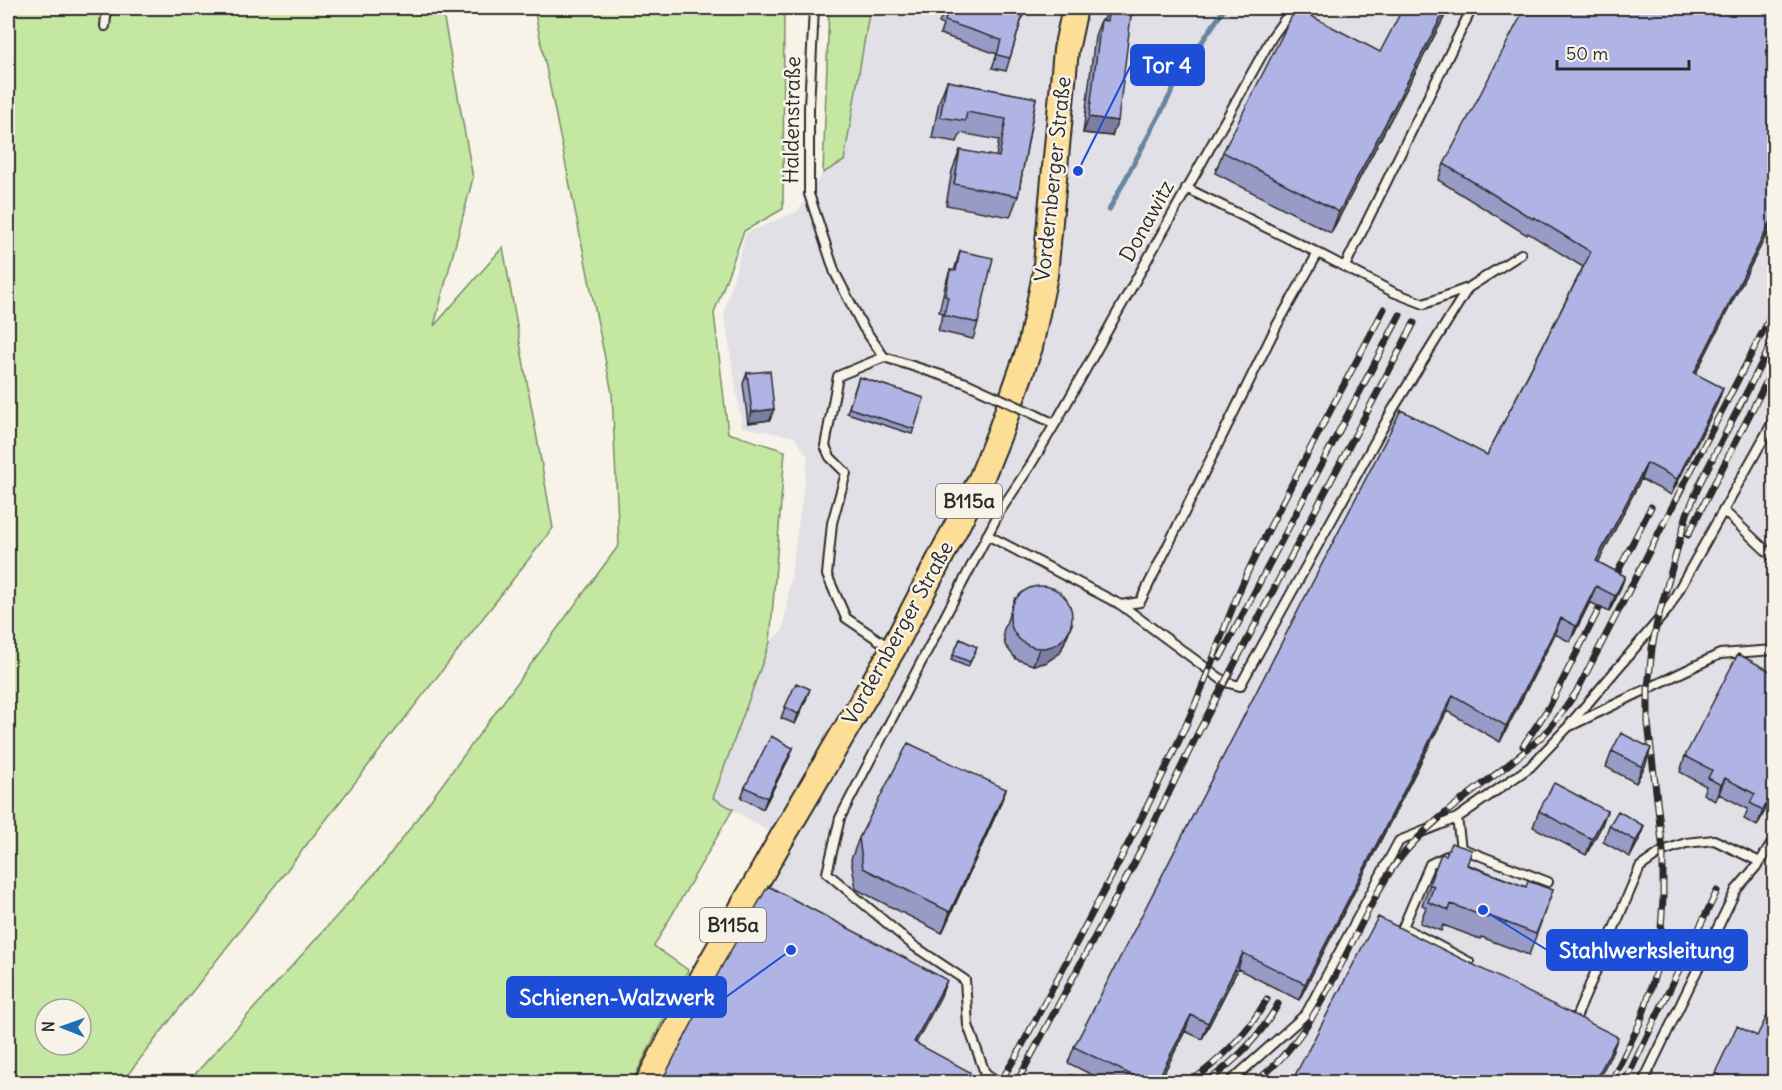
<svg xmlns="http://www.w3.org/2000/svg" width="1782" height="1090" viewBox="0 0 1782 1090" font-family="Delius,sans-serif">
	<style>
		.built { fill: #e2e0e7 }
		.green { fill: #c4e8a2; stroke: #788a66; stroke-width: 1.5; fill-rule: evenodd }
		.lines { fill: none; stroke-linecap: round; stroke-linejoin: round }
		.stream { stroke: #6987a1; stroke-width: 5 }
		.lane-casing { stroke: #2b2b2b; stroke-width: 12 }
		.primary-casing { stroke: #2b2b2b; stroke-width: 28 }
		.lane { stroke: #f7f3e8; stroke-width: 8 }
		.primary { stroke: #fdde96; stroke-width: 24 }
		.rail-casing { stroke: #2b2b2b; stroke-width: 7 }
		.rail { stroke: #f7f3e8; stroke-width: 4.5; stroke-dasharray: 14; stroke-linecap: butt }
		.lane-bridge-casing { stroke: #2b2b2b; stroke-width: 12; stroke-linecap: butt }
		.lane-bridge { stroke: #f7f3e8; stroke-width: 8 }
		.wall { fill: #979bc5; stroke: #2b2b2b; stroke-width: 1.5 }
		.shaded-wall { fill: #7b7ea0; stroke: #2b2b2b; stroke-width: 1.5 }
		.building { fill: #b0b4e5; stroke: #2b2b2b; stroke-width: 1.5 }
		.labels { text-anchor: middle; stroke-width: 5; stroke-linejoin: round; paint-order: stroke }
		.shield { fill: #f7f3e8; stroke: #686764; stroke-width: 1.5 }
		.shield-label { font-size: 20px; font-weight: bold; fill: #2b2b2b }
		.street-label { font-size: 21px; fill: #2b2b2b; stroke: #f7f3e8 }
		.leader { fill: none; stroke: #1d4ed8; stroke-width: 2 }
		.callout-dot { fill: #1d4ed8; stroke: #f7f3e8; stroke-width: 2 }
		.callout { fill: #1d4ed8; stroke: #1d4ed8; stroke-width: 2 }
		.callout-label { font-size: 22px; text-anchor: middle; font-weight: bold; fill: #fff }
	</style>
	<rect width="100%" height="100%" fill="#f7f3e8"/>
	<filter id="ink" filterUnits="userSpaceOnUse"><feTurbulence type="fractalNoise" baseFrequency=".0167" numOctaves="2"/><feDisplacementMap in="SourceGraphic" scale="12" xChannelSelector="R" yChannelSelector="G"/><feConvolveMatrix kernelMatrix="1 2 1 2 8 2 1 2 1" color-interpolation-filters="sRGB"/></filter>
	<g filter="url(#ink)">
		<!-- built -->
		<path class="built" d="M 870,8 L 1774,8 L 1774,1082 L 659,1082 L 788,843 L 713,798 L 770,642 L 783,630 L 808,457 L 794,437 L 742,427 L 724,313 L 746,233 L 798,211 L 823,173 L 844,161 Z"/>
		<!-- green -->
		<path class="green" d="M 8,8 L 442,8 L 473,178 L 434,326 L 503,247 L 553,528 L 122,1082 L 8,1082 ZM 45,1009 L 81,1009 L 81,1045 L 45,1045 Z
			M 534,8 L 784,8 L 783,209 L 744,231 L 714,313 L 728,433 L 785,451 L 770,642 L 713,798 L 733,809 L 654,946 L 688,970 L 632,1082 L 188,1082 L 385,862 L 619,545 L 612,393 Z
			M 829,8 L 870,8 L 844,161 L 823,173 Z"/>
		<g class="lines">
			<!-- stream -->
			<path class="stream" d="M 1109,210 L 1186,65 L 1225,8"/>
			<!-- lane casing -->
			<g class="lane-casing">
				<path id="lane" d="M 814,8 L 809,107 L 809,194 L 835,273 L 863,327 L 884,357
					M 105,26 L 107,8
					M 1318,253 L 1393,292 L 1424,304 L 1468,288 L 1521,254
					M 1345,266 L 1472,8
					M 884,357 L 838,376 L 825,446 L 830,457 L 846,473 L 832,523 L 827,575 L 846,618 L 889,647
					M 884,357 L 966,383
					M 1036,415 L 1055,424
					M 1724,511 L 1774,558
					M 987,535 L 1121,605 L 1140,602 L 1277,325 L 1318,253 L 1186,188
					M 1121,605 L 1225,682 L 1240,686 L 1393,409 L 1468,288
					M 1570,724 L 1668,609 L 1774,420
					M 1457,818 L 1461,849
					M 1463,849 L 1548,882
					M 1447,856 L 1430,864 L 1403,927 L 1469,962
					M 1572,1018 L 1575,1020 L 1640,867 L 1663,851 L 1686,843 L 1714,840 L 1760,862
					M 980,1082 L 985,1073
					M 998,1082 L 985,1073 L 968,1025 L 965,980 L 914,946 L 827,873 L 840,818 L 1000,511 L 1030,466 L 1055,424 L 1272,37 L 1293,8
					M 1230,1082 L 1306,1014 L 1399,841 L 1457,818 L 1530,767 L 1568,727 L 1720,654 L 1774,650
					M 1643,1082 L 1736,890 L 1760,862 L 1774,840"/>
			</g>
			<!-- primary casing -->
			<g class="primary-casing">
				<path id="primary" d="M 648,1082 L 705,973 L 776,848 L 893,649 L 981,479 L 1000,432 L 1030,347 L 1045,275 L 1066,50 L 1075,8"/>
			</g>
			<!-- lane -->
			<use href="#lane" class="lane"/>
			<!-- primary -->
			<use href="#primary" class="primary"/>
			<!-- rail casing -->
			<g class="rail-casing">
				<path id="rail" d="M 1688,535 L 1774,367
					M 1610,587 L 1651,507
					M 1220,658 L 1400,315
					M 1523,746 L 1549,707 L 1600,607
					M 1000,1082 L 1017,1055 C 1076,942 1139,830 1191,714 C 1213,664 1228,612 1252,563 C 1294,477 1340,393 1384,309
					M 1017,1082 L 1135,862 L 1197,735 L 1414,323
					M 1070,1082 L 1072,1078
					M 1190,1082 C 1221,1060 1248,1033 1267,999
					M 1206,1082 C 1234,1063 1262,1034 1278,1004
					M 1255,1082 C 1308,1042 1335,975 1365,917 C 1374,899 1384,879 1397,862 C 1436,811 1494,781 1541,737 C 1555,724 1566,707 1577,691 L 1774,310
					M 1611,1082 L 1639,1025 L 1646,1005 L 1658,964 L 1660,944 L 1663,899 L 1663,851 L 1648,723 L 1648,688 L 1652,648 L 1657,622 L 1687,514 L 1701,481 L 1774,339
					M 1625,1082 L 1717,891"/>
			</g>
			<!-- rail -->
			<use href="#rail" class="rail"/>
			<!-- lane-bridge casing -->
			<g class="lane-bridge-casing">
				<path id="lane-bridge" d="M 966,383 L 1036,415"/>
			</g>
			<!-- lane-bridge -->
			<use href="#lane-bridge" class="lane-bridge"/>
		</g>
		<!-- wall -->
		<path class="wall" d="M 945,8 L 1025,8 L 1006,71 L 992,68 L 997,54 L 940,34 L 943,25 L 939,23 Z
			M 1108,8 L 1132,8 L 1112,136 L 1083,133 L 1095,36 L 1101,20 L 1104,20 Z
			M 1449,8 L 1331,233 L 1215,173 L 1223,152 Z
			M 1774,8 L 1774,220 L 1695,374 L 1723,388 L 1717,404 L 1671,495 L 1641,479 L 1598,562 L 1625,576 L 1619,592 L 1609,612 L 1590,602 L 1570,642 L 1555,634 L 1500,742 L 1447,711 L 1299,1000 L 1238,969 L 1202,1039 L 1185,1031 L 1159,1083 L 1108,1083 L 1068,1063 L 1074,1047 L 1487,455 L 1583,267 L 1528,233 L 1527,235 L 1438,180 L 1444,164 Z
			M 947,81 L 1036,98 L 1018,196 L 1010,217 L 946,205 L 952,171 L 960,150 L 996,157 L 999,140 L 961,133 L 957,142 L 932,138 L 939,102 Z
			M 960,251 L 978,323 L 973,339 L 938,331 L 943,313 L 939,312 L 945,286 L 950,270 L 954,271 Z
			M 747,373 L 770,420 L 748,423 L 743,384 Z
			M 859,377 L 924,398 L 912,434 L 847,413 Z
			M 1015,598 L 1072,624 L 1060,653 L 1045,663 L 1033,665 L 1016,659 L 1005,645 L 1003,632 Z
			M 960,639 L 977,647 L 968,667 L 951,660 Z
			M 806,700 L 795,724 L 781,718 L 785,707 Z
			M 793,748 L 789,758 L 763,809 L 741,798 L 745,787 Z
			M 1612,751 L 1646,764 L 1636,783 L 1606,767 Z
			M 1685,756 L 1774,793 L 1757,826 L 1744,819 L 1748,809 L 1719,794 L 1715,801 L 1703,794 L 1706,786 L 1680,772 Z
			M 1006,789 L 998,810 L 942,933 L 856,889 L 851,859 L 859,838 Z
			M 1539,811 L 1607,811 L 1601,827 L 1586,855 L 1533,827 Z
			M 1609,826 L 1644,826 L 1638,842 L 1630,857 L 1603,842 Z
			M 1441,854 L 1526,887 L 1553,890 L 1529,955 L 1481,937 L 1480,939 L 1443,925 L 1441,931 L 1420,923 L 1426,907 L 1422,905 Z
			M 1757,1036 L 1774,1083 L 1711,1083 L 1715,1073 Z"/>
		<!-- shaded-wall -->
		<path class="shaded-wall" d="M 1446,8 L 1449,8 L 1331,233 L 1339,212 Z
			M 1089,117 L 1118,121 L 1112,136 L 1083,133 Z
			M 1774,215 L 1774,220 L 1688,389 L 1694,373 Z
			M 1723,388 L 1717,404 L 1671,495 L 1677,479 Z
			M 774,409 L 770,420 L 748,423 L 752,412 Z
			M 1647,463 L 1641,479 L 1591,577 L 1596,561 Z
			M 1625,576 L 1619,592 L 1609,612 L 1615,596 Z
			M 1596,586 L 1590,602 L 1570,642 L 1576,626 Z
			M 1561,618 L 1555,634 L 1500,742 L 1506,726 Z
			M 1072,624 L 1060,653 L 1045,663 L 1033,665 L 1039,649 Z
			M 810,689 L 806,700 L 795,724 L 798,714 Z
			M 1453,695 L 1447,711 L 1299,1000 L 1305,984 Z
			M 793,748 L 789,758 L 763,809 L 767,798 Z
			M 1651,748 L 1646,764 L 1636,783 L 1642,767 Z
			M 1725,778 L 1719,794 L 1715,801 L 1721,785 Z
			M 1006,789 L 998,810 L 942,933 L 950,912 Z
			M 1774,789 L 1774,793 L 1757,826 L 1763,810 Z
			M 1607,811 L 1601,827 L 1586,855 L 1592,839 Z
			M 1644,826 L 1638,842 L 1630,857 L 1636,841 Z
			M 1243,953 L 1238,969 L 1202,1039 L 1208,1023 Z
			M 947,980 L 941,996 L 908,1058 L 914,1042 Z
			M 1191,1015 L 1185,1031 L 1159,1083 L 1156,1083 Z
			M 1618,1037 L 1612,1053 L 1597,1083 L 1594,1083 Z"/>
		<!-- building -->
		<path class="building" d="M 945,8 L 1025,8 L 1010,58 L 997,55 L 1001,40 L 945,21 L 948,12 L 944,10 Z
			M 1109,8 L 1132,8 L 1118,121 L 1089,117 L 1101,20 L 1107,21 Z
			M 1296,8 L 1380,52 L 1403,8 L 1446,8 L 1339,212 L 1223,152 Z
			M 1525,8 L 1774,8 L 1774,215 L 1694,373 L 1723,388 L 1677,479 L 1647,463 L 1596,561 L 1625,576 L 1615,596 L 1596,586 L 1576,626 L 1561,618 L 1506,726 L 1453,695 L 1305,984 L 1243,953 L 1208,1023 L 1191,1015 L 1156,1083 L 1148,1083 L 1074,1047 L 1401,410 L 1487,455 L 1591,252 L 1534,217 L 1533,219 L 1444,164 Z
			M 947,81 L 1036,98 L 1018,196 L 954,184 L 960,150 L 999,157 L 1006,119 L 967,112 L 965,121 L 940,117 Z
			M 960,251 L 993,258 L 978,323 L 944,315 L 948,297 L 945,296 L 950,270 L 956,271 Z
			M 770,371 L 774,409 L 752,412 L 747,373 Z
			M 859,377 L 924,398 L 914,429 L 849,408 Z
			M1010 617a31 31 0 1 1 62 0a31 31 0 1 1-62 0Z
			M 960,639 L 977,647 L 970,662 L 953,655 Z
			M 1738,654 L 1774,673 L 1774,789 L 1763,810 L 1750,803 L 1755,794 L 1725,778 L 1721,785 L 1708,778 L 1712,770 L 1685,756 Z
			M 796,683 L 810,689 L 798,714 L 785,707 Z
			M 1621,733 L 1651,748 L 1642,767 L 1612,751 Z
			M 771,736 L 793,748 L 767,798 L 745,787 Z
			M 908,743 L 1006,789 L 950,912 L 863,868 L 859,838 Z
			M 1554,783 L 1607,811 L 1592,839 L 1539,811 Z
			M 1618,811 L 1644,826 L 1636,841 L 1609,826 Z
			M 1451,843 L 1472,850 L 1467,865 L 1526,887 L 1528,881 L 1553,890 L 1536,934 L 1489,916 L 1488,918 L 1451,904 L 1449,910 L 1428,902 L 1434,886 L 1429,884 L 1441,854 L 1446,855 Z
			M 768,886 L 947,980 L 914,1042 L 970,1072 L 965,1083 L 657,1083 L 659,1079 L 666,1073 L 723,964 Z
			M 1378,917 L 1618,1037 L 1594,1083 L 1291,1083 Z
			M 1774,1002 L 1774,1078 L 1772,1083 L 1736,1083 L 1715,1073 L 1737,1026 L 1757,1036 Z"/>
	</g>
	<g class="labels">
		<!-- shield labels -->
		<g class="shield">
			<rect x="936" y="484" width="66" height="34" rx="4.5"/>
			<rect x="700" y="908" width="66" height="34" rx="4.5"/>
		</g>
		<g class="shield-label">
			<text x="969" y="508">B115a</text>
			<text x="733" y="932">B115a</text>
		</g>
		<!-- street labels -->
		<g class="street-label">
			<text transform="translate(792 120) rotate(-89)" y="7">Haldenstraße</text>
			<text transform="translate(1053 179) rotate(-84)" y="7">Vordernberger Straße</text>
			<text transform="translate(1147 221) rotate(-61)" y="7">Donawitz</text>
			<text transform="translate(898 633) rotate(-61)" y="7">Vordernberger Straße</text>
		</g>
	</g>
	<!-- callouts -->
	<path class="leader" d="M1078 171L1131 65M1483 910L1547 950M791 950L726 997"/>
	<g class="callout-dot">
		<circle cx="1078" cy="171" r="6"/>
		<circle cx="1483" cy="910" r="6"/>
		<circle cx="791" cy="950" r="6"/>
	</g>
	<g class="callout">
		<rect x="1131" y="45" width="73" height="40" rx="6"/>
		<rect x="1547" y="930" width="200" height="40" rx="6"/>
		<rect x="507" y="977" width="219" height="40" rx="6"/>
	</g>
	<g class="callout-label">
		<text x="1167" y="73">Tor 4</text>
		<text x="1647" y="958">Stahlwerksleitung</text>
		<text x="617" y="1005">Schienen-Walzwerk</text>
	</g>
	<!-- margin -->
	<rect width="1782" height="1090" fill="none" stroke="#f7f3e8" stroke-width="30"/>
	<rect x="15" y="15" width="1752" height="1060" fill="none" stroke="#2b2b2b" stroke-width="2" filter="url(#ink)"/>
	<!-- north arrow -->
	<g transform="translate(63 1027) rotate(271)"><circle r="28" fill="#f7f3e8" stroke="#a5a39c" stroke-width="1.5"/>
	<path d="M0-4.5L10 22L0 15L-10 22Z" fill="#1f6fb2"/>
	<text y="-9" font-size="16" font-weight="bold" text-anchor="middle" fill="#2b2b2b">N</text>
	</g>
	<!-- scale -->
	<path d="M1557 60v9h132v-9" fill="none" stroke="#2b2b2b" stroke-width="3"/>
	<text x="1566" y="60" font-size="18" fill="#2b2b2b" stroke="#f7f3e8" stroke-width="4.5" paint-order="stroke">50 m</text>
</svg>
